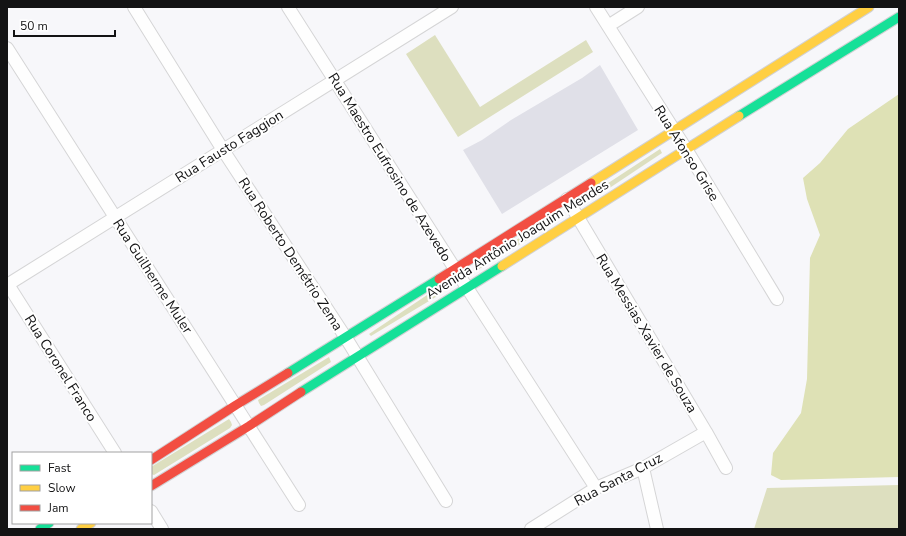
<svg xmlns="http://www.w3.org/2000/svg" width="906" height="536" viewBox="0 0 906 536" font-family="'Nunito Sans',sans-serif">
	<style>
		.green { fill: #dddfbf }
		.forest { fill: #dee1b5 }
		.building { fill: #e0e0e8 }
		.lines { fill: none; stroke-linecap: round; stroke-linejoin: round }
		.street-casing { stroke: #d5d5d6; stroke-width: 14 }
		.fast-casing { stroke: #d1d1d3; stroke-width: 11 }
		.slow-casing { stroke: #d1d1d3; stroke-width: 11 }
		.jam-casing { stroke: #d1d1d3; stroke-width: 11 }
		.street { stroke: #fefefe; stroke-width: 12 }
		.fast { stroke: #16e098; stroke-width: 9 }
		.slow { stroke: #ffcf43; stroke-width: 9 }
		.jam { stroke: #f24e42; stroke-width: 9 }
		.labels { text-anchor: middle; stroke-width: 4; stroke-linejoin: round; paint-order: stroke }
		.street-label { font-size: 14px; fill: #131314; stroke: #fff }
	</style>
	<rect width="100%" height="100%" fill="#f7f7fa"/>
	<!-- green -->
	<path class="green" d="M 435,35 L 480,107 L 586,40 L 593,52 L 458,137 L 406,54 Z
		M 660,149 L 662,153 L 596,197 L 592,197 L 590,195 Z
		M 547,221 L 549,223 L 547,228 L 479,269 L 477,267 L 477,264 Z
		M 439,287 L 441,292 L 439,295 L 371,336 L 369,334 Z
		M 329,357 L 331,362 L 264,405 L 261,406 L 259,403 L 258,400 Z
		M 229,419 L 231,422 L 232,425 L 230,428 L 154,475 L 151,474 L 151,467 Z
		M 899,485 L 899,529 L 754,529 L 767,488 Z"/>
	<!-- forest -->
	<path class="forest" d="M 899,94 L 899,477 L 781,480 L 771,475 L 773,453 L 801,413 L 807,379 L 810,258 L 820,235 L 807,199 L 803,178 L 820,163 L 848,129 Z"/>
	<!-- building -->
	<path class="building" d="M 600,65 L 638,130 L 502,214 L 463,150 L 482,140 L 511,120 L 582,78 Z"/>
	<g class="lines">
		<!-- street casing -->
		<g class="street-casing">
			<path id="street" d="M 134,7 L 223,150 L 346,338 L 446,501
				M 288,7 L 455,269 L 596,488
				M 596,7 L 686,149 L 777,299
				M 608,26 L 638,7
				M 7,48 L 299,505
				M 567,199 L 706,432 L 726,468
				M 7,283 L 115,453
				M 7,285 L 452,7
				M 643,468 L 657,529
				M 151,511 L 162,529
				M 531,529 L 596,488 L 643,468 L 706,432"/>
		</g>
		<!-- fast casing -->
		<g class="fast-casing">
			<path id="fast" d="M 739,116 L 899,17
				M 288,373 L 439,279
				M 301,392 L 502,266
				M 40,529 L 49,523"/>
		</g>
		<!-- slow casing -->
		<g class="slow-casing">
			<path id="slow" d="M 591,183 L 869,7
				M 502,266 L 739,116
				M 81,529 L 91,523"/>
		</g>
		<!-- jam casing -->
		<g class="jam-casing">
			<path id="jam" d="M 439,279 L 591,183
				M 151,460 L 236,405 L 288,373
				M 151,486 L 249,426 L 301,392"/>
		</g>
		<!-- street -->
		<use href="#street" class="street"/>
		<!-- fast -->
		<use href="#fast" class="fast"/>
		<!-- slow -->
		<use href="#slow" class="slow"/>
		<!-- jam -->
		<use href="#jam" class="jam"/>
	</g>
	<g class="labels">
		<!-- street labels -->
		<g class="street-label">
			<text transform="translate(229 146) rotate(-32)" y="5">Rua Fausto Faggion</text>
			<text transform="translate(687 153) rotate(58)" y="5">Rua Afonso Grise</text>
			<text transform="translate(390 167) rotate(58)" y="5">Rua Maestro Eufrosino de Azevedo</text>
			<text transform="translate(517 239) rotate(-32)" y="5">Avenida Antônio Joaquim Mendes</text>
			<text transform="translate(291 254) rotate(57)" y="5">Rua Roberto Demétrio Zema</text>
			<text transform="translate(153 276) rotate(57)" y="5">Rua Guilherme Muler</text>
			<text transform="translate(647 333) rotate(59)" y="5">Rua Messias Xavier de Souza</text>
			<text transform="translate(61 368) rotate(58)" y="5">Rua Coronel Franco</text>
			<text transform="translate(618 479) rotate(-28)" y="5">Rua Santa Cruz</text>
		</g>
	</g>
	<!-- border -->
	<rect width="906" height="536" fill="none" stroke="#131314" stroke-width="16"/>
	<!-- legend -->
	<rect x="12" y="452" width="140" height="72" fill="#ffffff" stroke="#a1a1a1"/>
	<rect x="20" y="465" width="20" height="6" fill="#16e098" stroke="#a1a1a1"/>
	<text x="48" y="472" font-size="12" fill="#131314">Fast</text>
	<rect x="20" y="485" width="20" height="6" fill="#ffcf43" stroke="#a1a1a1"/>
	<text x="48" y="492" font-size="12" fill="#131314">Slow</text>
	<rect x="20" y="505" width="20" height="6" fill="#f24e42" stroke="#a1a1a1"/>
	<text x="48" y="512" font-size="12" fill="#131314">Jam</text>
	<!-- scale -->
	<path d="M14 30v6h101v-6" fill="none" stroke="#131314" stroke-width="2"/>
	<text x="20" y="30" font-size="12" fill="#131314" stroke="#ffffff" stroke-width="3" paint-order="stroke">50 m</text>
</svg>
